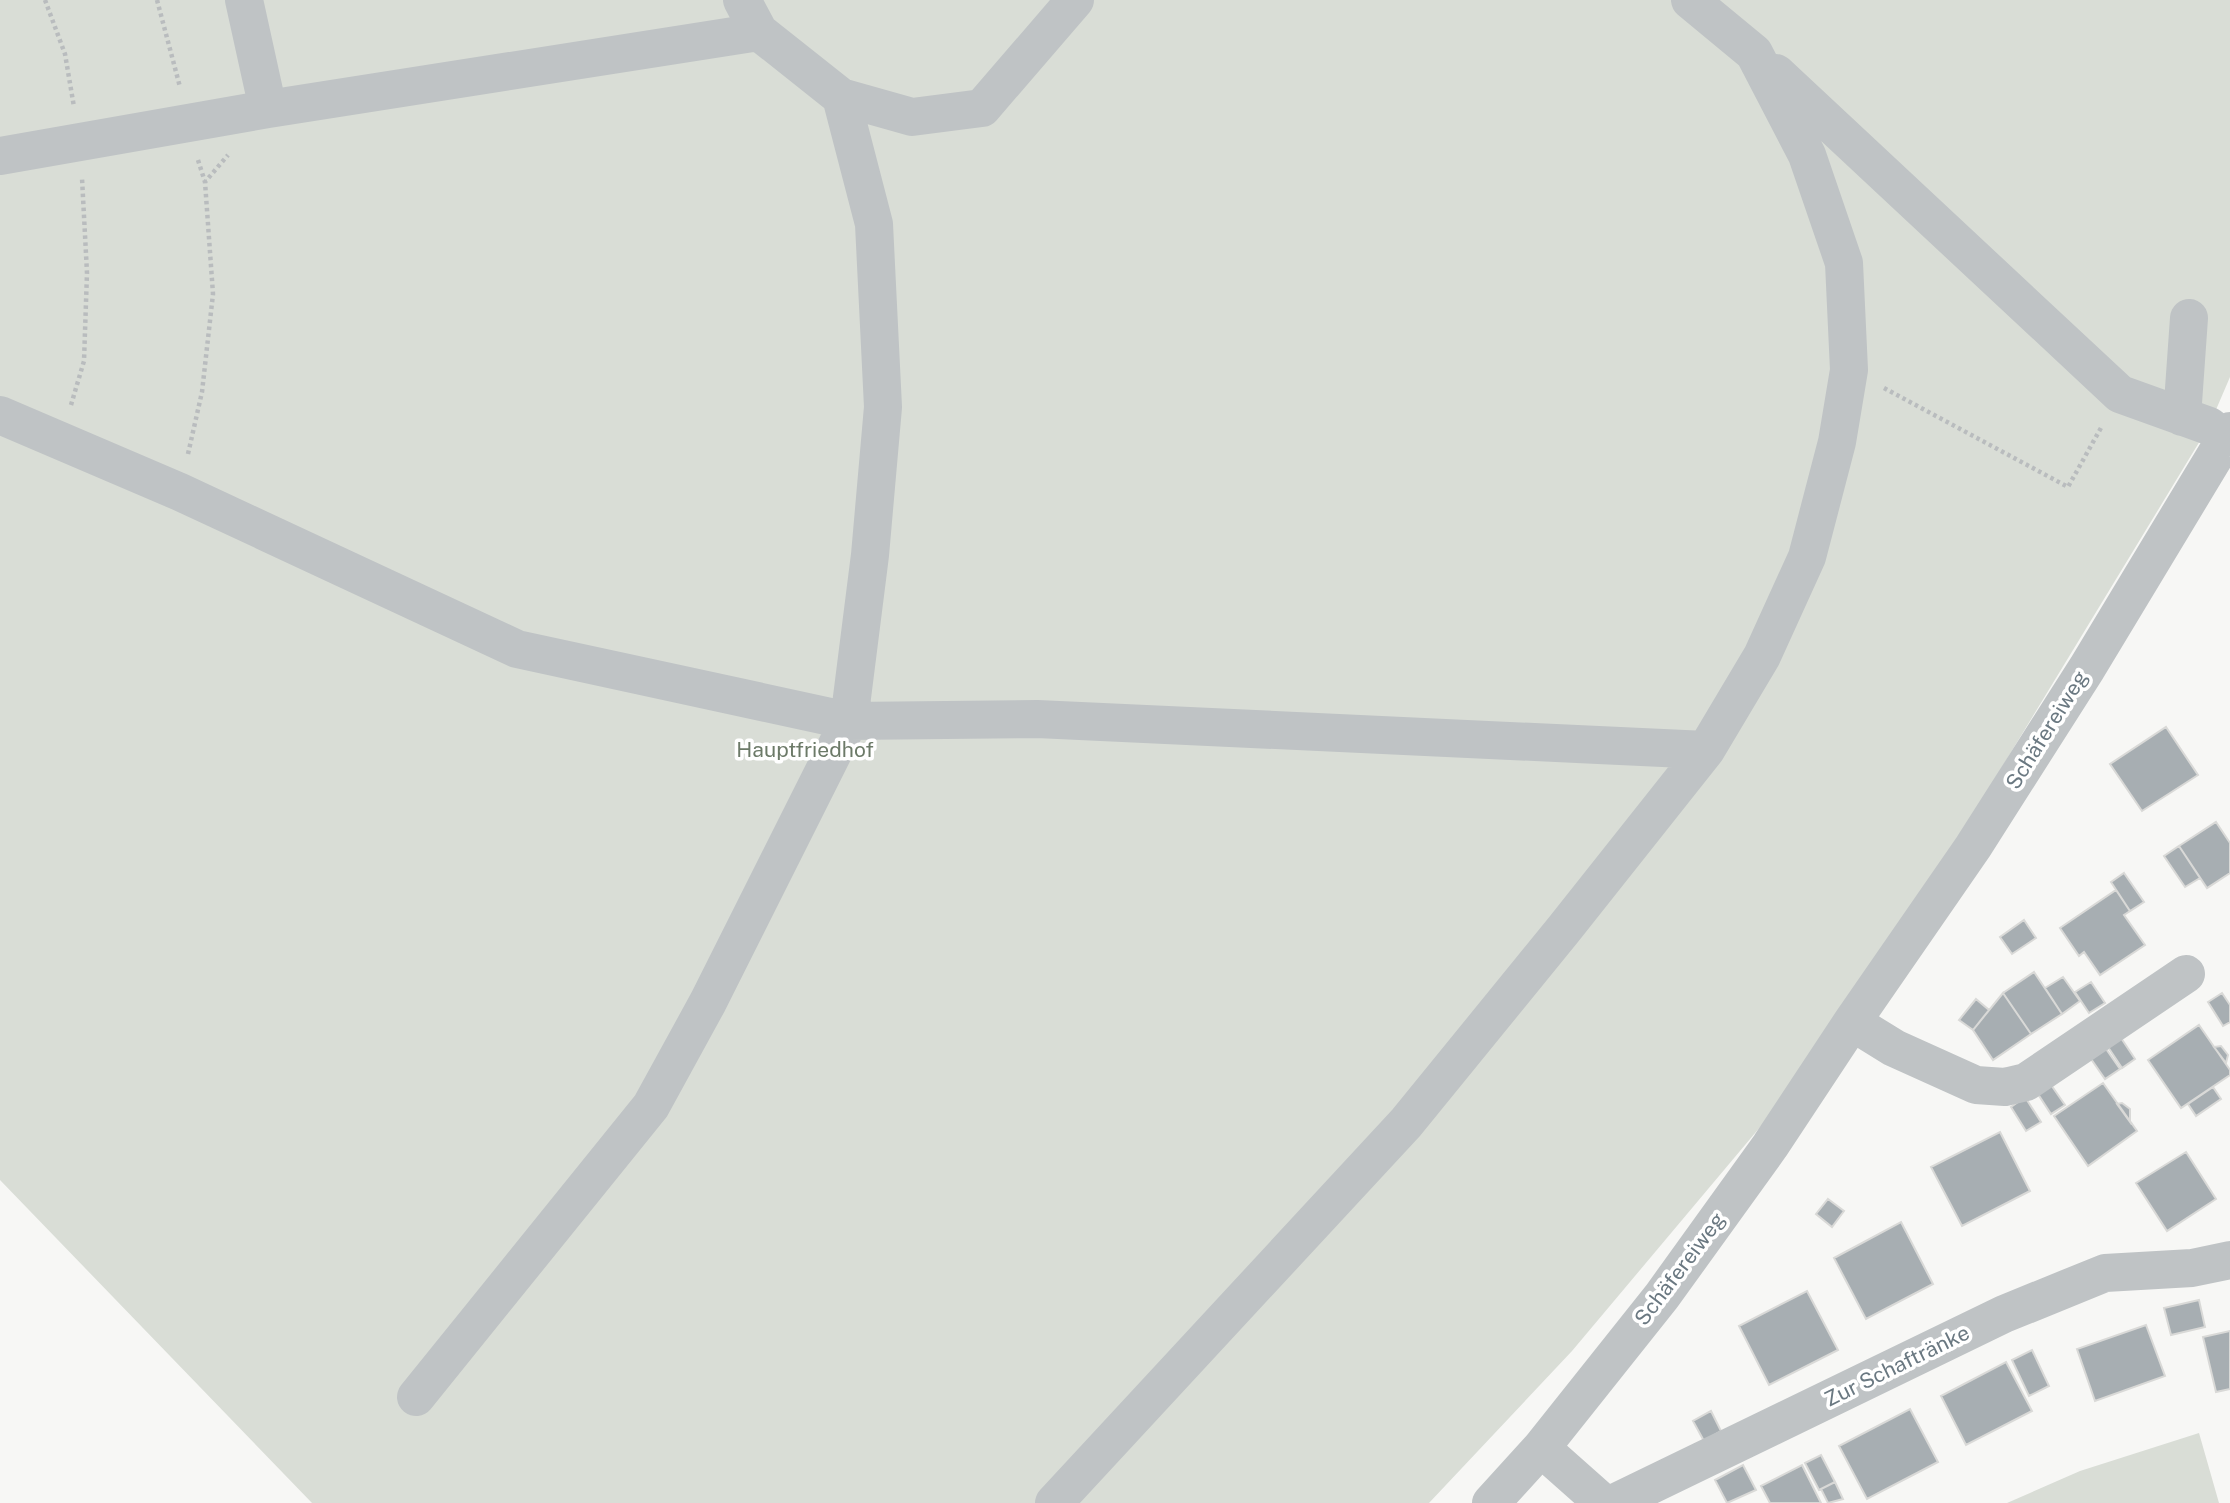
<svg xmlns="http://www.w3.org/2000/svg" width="2230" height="1503" viewBox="0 0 2230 1503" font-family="'Public Sans',sans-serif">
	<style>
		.green { fill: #d9ddd6 }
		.building { fill: #a7aeb2; stroke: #d9d9d7; stroke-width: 2 }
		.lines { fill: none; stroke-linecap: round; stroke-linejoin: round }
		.path { stroke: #b9bcbe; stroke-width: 4.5; stroke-dasharray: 3.5 3.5; stroke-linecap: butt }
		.minor { stroke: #bfc3c5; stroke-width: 38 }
		.labels { text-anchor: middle; stroke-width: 7; stroke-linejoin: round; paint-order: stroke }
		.street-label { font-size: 21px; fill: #6a7881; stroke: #fff }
		.park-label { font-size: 21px; fill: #6c7a68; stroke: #fff }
	</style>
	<rect width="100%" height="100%" fill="#f7f7f5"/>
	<!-- green -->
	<path class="green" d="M 0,0 L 2230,0 L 2230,377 L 2209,426 L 1968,823 L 1766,1120 L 1572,1351 L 1429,1503 L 312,1503 L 0,1180 Z
		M 2199,1433 L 2219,1503 L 2007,1503 L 2080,1471 Z"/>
	<!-- building -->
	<path class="building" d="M 2166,727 L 2198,775 L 2142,811 L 2110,764 Z
		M 2216,822 L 2230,843 L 2230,873 L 2207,888 L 2179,846 Z
		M 2179,846 L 2200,878 L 2185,887 L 2164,856 Z
		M 2124,873 L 2144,902 L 2130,911 L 2111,882 Z
		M 2116,890 L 2130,911 L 2124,915 L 2145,945 L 2100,975 L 2084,952 L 2079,956 L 2060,928 Z
		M 2024,920 L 2036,938 L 2012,954 L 2000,937 Z
		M 2034,972 L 2062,1014 L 2031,1034 L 2003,993 Z
		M 2063,977 L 2080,1001 L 2062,1014 L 2045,988 Z
		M 2091,982 L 2105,1003 L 2089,1013 L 2075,992 Z
		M 2003,993 L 2031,1034 L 1993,1060 L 1973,1030 Z
		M 2222,993 L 2230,1005 L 2230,1022 L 2223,1026 L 2208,1002 Z
		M 1976,999 L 1989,1010 L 1973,1030 L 1959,1020 Z
		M 2199,1025 L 2230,1070 L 2230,1075 L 2181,1108 L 2148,1060 Z
		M 2119,1035 L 2135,1059 L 2122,1068 L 2106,1044 Z
		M 2104,1046 L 2120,1069 L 2105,1079 L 2089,1056 Z
		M 2221,1046 L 2228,1055 L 2226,1063 L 2214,1047 Z
		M 2049,1082 L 2065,1105 L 2051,1114 L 2036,1091 Z
		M 2103,1083 L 2137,1131 L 2088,1166 L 2054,1116 Z
		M 2213,1087 L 2221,1099 L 2196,1116 L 2188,1104 Z
		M 2025,1097 L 2041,1122 L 2026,1131 L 2011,1107 Z
		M 2122,1103 L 2130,1109 L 2130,1122 L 2117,1104 Z
		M 2000,1132 L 2030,1191 L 1962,1226 L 1931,1167 Z
		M 2186,1152 L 2216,1199 L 2167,1231 L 2136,1183 Z
		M 1828,1199 L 1844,1211 L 1832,1227 L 1816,1214 Z
		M 1901,1222 L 1933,1284 L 1866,1319 L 1834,1258 Z
		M 1807,1291 L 1838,1350 L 1769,1385 L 1739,1326 Z
		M 2199,1300 L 2205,1327 L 2171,1335 L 2164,1308 Z
		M 2146,1325 L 2165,1376 L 2095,1401 L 2077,1349 Z
		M 2230,1331 L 2230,1389 L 2216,1392 L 2203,1337 Z
		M 2032,1350 L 2049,1386 L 2029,1396 L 2012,1360 Z
		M 2006,1362 L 2032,1411 L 1966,1445 L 1941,1396 Z
		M 1910,1409 L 1938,1462 L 1867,1499 L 1839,1446 Z
		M 1711,1411 L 1721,1431 L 1704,1441 L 1693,1421 Z
		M 1821,1455 L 1835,1482 L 1819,1490 L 1805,1463 Z
		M 1743,1465 L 1756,1490 L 1727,1503 L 1715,1480 Z
		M 1802,1465 L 1821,1503 L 1770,1503 L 1761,1486 Z
		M 1835,1482 L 1843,1499 L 1828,1503 L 1821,1489 Z"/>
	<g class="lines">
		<!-- path -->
		<path class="path" d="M 45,0 L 65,54 L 74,107
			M 157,0 L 180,87
			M 198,160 L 205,182
			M 1884,388 L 2068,487 L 2102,426
			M 71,405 L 84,361 L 87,273 L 82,178
			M 188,454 L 202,392 L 213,294 L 205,182 L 228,155"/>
		<!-- minor -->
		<path class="minor" d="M 244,0 L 268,109
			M 742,0 L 759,32 L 841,97 L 912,117 L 982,108 L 1075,0
			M 1776,73 L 2120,394 L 2209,426 L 2225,438
			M 0,156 L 268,109 L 759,32
			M 0,415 L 180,492 L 517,649 L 849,721 L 1037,719 L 1706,750
			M 2182,417 L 2189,318
			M 1852,1022 L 1894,1048 L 1976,1085 L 2005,1087 L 2026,1082 L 2186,974
			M 416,1397 L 651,1106 L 708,1002 L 849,721 L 870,555 L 883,407 L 874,224 L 841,97
			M 1541,1448 L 1603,1503
			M 1054,1503 L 1406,1123 L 1564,929 L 1706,750 L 1762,656 L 1807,557 L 1837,442 L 1849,370 L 1844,263 L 1807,155 L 1754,53 L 1690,0
			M 1491,1503 L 1541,1448 L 1662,1296 L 1770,1146 L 1852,1022 L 1973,847 L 2087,668 L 2230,431
			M 1614,1503 L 2004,1314 L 2105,1273 L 2192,1268 L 2230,1260"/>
	</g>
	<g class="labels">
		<!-- street labels -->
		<g class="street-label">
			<text transform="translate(2047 730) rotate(-58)" y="7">Schäfereiweg</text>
			<text transform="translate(1680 1269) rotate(-53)" y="7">Schäfereiweg</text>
			<text transform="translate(1897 1366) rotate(-26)" y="7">Zur Schaftränke</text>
		</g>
		<!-- park labels -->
		<g class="park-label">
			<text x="805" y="757">Hauptfriedhof</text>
		</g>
	</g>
</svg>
